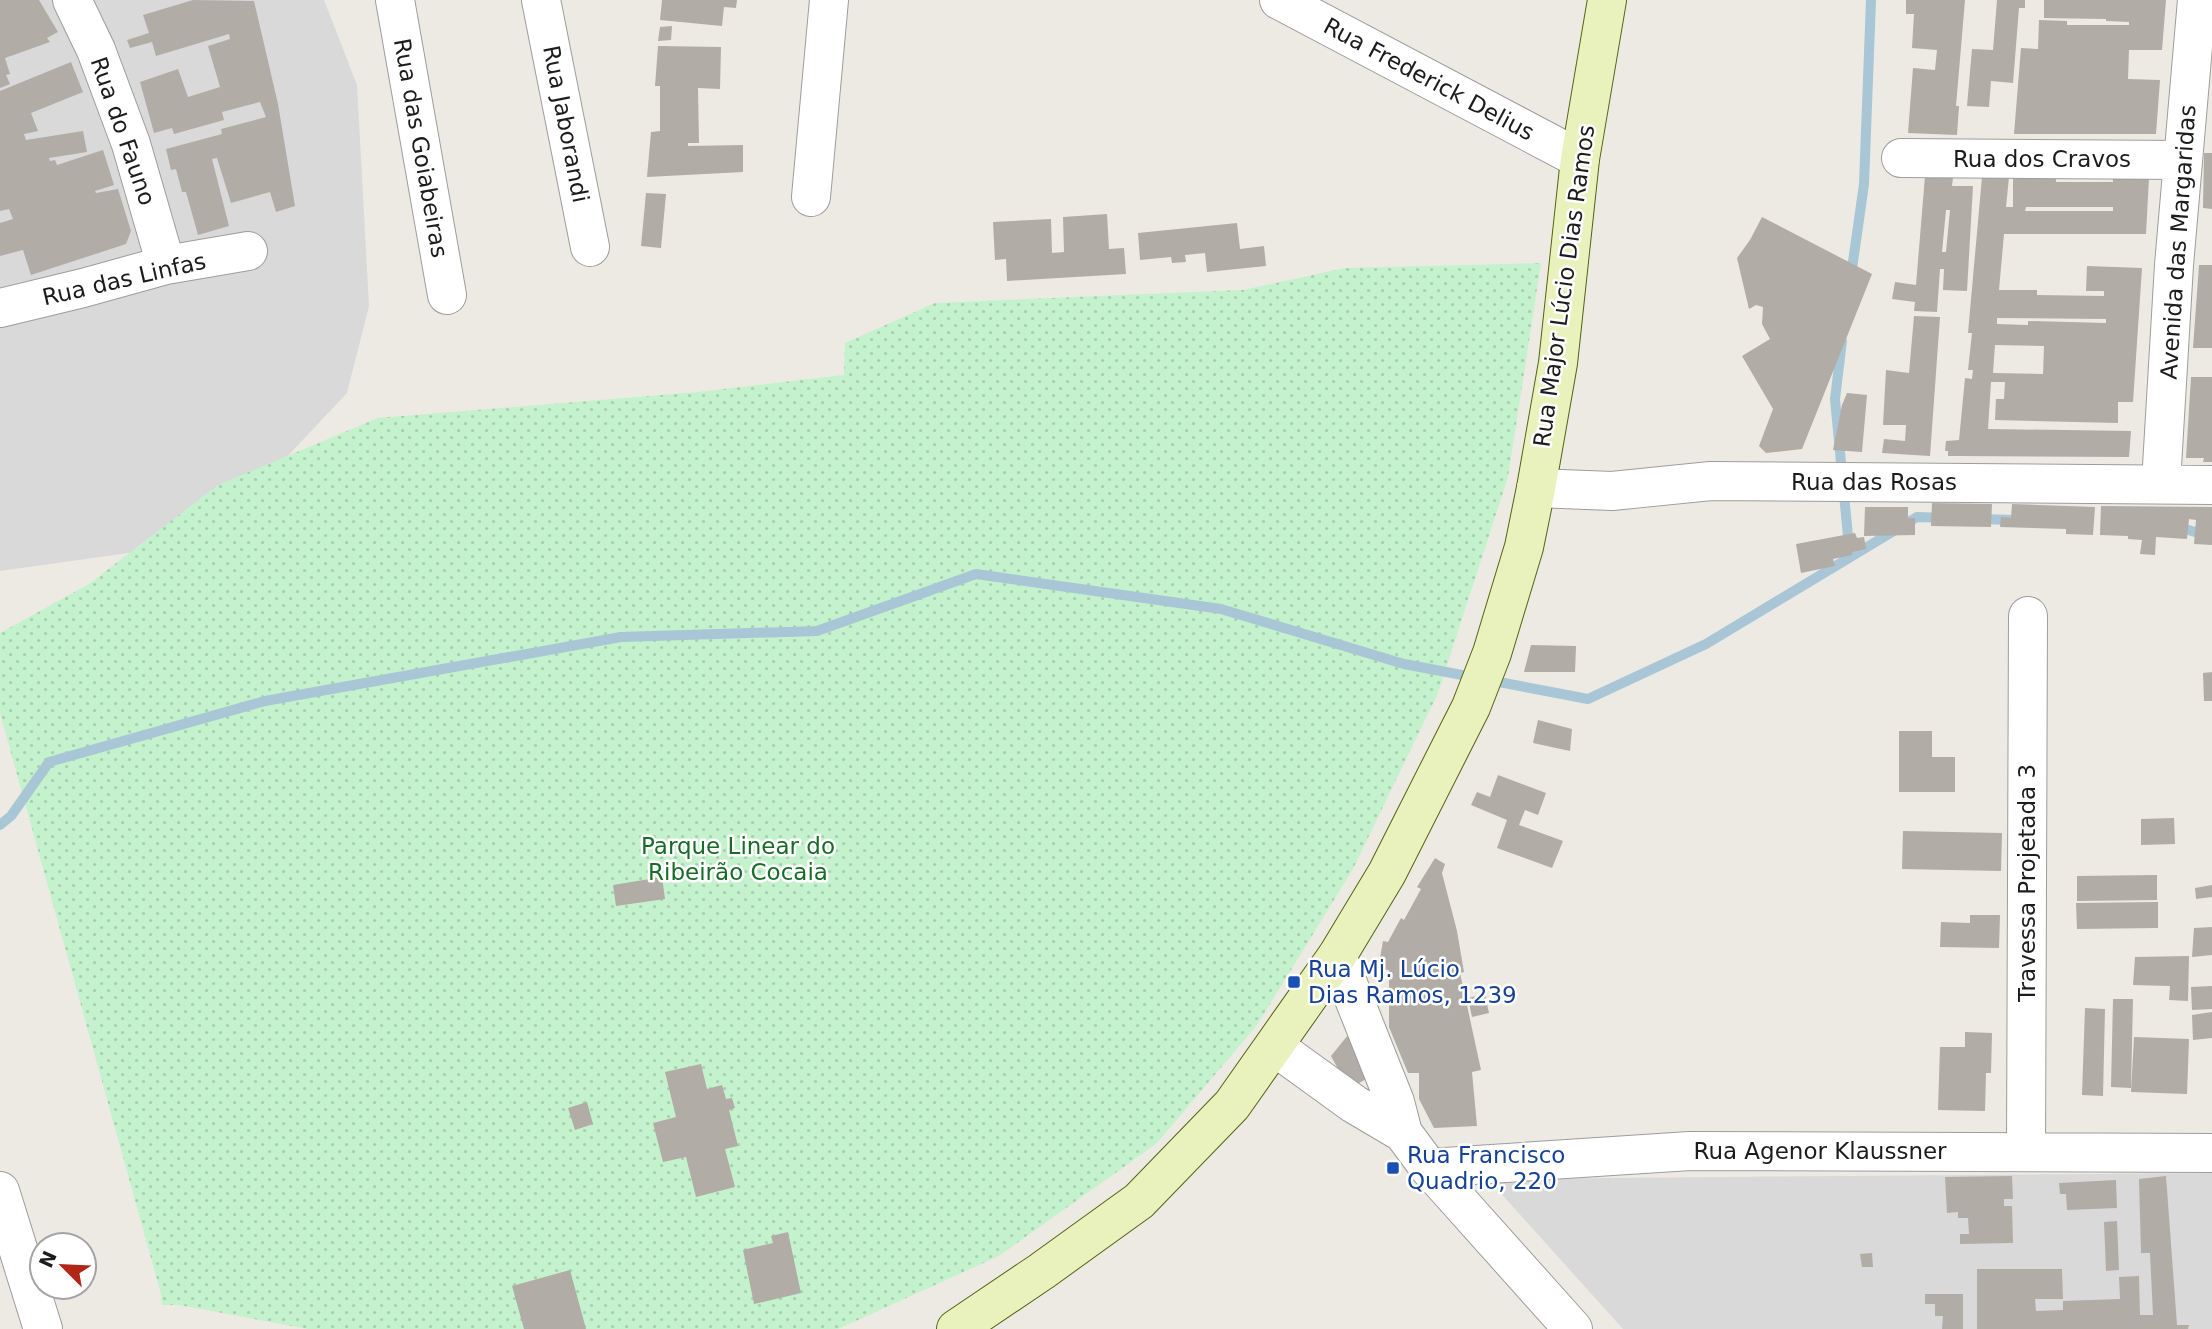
<svg xmlns="http://www.w3.org/2000/svg" width="2212" height="1329" viewBox="0 0 2212 1329" font-family="'DejaVu Sans',sans-serif">
	<style>
		.residential { fill: #dad9d9 }
		.park { fill: url(#park-dots) }
		.lines { fill: none; stroke-linecap: round; stroke-linejoin: round }
		.stream { stroke: #a8c6d5; stroke-width: 10 }
		.building { fill: #b1aca6; fill-rule: evenodd }
		.minor-casing { stroke: #9d9d9d; stroke-width: 40 }
		.secondary-casing { stroke: #546412; stroke-width: 40 }
		.minor { stroke: #fff; stroke-width: 38 }
		.secondary { stroke: #e9f1bc; stroke-width: 38 }
		.transit-dot { fill: #1a4fb4; stroke: #fff; stroke-width: 2.5 }
		.labels { text-anchor: middle; stroke-width: 5; stroke-linejoin: round; paint-order: stroke }
		.street-label { font-size: 23px; fill: #1c1c1c; stroke: #fff }
		.park-label { font-size: 23px; fill: #186c27; stroke: #fff }
		.transit-label { font-size: 23px; fill: #164399; stroke: #fff; text-anchor: start }
	</style>
	<defs>
		<pattern id="park-dots" width="8" height="8" patternUnits="userSpaceOnUse" patternTransform="scale(1.75)"><rect width="8" height="8" fill="#c4f2cc"/><path d="M2 2h.1M6 6h.1" fill="none" stroke="#a8cfaf" stroke-width="1.8" stroke-linecap="round"/></pattern>
	</defs>
	<rect width="100%" height="100%" fill="#eceae3"/>
	<!-- residential -->
	<path class="residential" d="M 0,0 L 324,0 L 357,85 L 369,306 L 347,393 L 266,479 L 150,550 L 0,571 Z
		M 2212,1173 L 2212,1329 L 1623,1329 L 1488,1179 Z"/>
	<!-- park -->
	<path class="park" d="M 1541,263 L 1508,477 L 1438,693 L 1353,869 L 1257,1025 L 1156,1144 L 999,1256 L 838,1329 L 308,1329 L 179,1305 L 162,1305 L 161,1294 L 0,713 L 0,633 L 89,584 L 218,485 L 378,418 L 698,392 L 844,375 L 845,343 L 935,303 L 1243,290 L 1345,268 Z"/>
	<g class="lines">
		<!-- stream -->
		<path class="stream" d="M 1851,276 L 1864,184 L 1871,0
			M 1842,341 L 1835,399 L 1849,547
			M 1979,519 L 2015,520
			M 2175,526 L 2212,537
			M 0,825 L 11,816 L 49,762 L 265,701 L 621,637 L 817,631 L 976,574 L 1221,609 L 1404,664 L 1588,699 L 1706,644 L 1917,517 L 1945,518"/>
	</g>
	<!-- building -->
	<path class="building" d="M 0,0 L 39,0 L 58,32 L 47,38 L 50,42 L 5,58 L 10,74 L 6,75 L 10,84 L 0,88 Z
		M 193,0 L 254,1 L 278,104 L 295,206 L 276,212 L 270,192 L 231,203 L 217,158 L 212,159 L 229,226 L 198,235 L 186,192 L 182,192 L 176,169 L 171,170 L 166,149 L 222,134 L 221,129 L 266,117 L 260,102 L 222,112 L 224,120 L 174,134 L 172,128 L 154,133 L 140,82 L 178,69 L 188,97 L 220,87 L 208,46 L 230,39 L 229,34 L 156,56 L 152,42 L 130,48 L 127,40 L 149,33 L 143,15 Z
		M 662,0 L 737,0 L 736,8 L 724,7 L 722,26 L 660,20 Z
		M 1906,0 L 1965,0 L 1956,106 L 1959,106 L 1957,135 L 1908,133 L 1913,68 L 1935,70 L 1937,50 L 1912,48 L 1914,14 L 1906,14 Z
		M 1997,0 L 2025,0 L 2025,8 L 2019,8 L 2013,83 L 1991,81 L 1989,107 L 1967,106 L 1972,49 L 1993,50 Z
		M 2044,0 L 2166,0 L 2162,50 L 2129,50 L 2128,79 L 2160,80 L 2156,134 L 2014,134 L 2021,48 L 2038,49 L 2039,20 L 2067,21 L 2067,25 L 2129,25 L 2129,22 L 2106,21 L 2106,19 L 2044,18 Z
		M 672,26 L 671,40 L 658,41 L 660,27 Z
		M 658,46 L 721,47 L 720,89 L 698,88 L 699,143 L 688,143 L 688,146 L 743,145 L 743,172 L 647,177 L 651,132 L 660,131 L 660,86 L 655,86 Z
		M 71,62 L 83,92 L 31,113 L 38,131 L 24,134 L 26,140 L 83,131 L 87,152 L 49,158 L 50,161 L 55,160 L 57,165 L 103,150 L 114,185 L 95,191 L 96,193 L 118,189 L 131,231 L 126,244 L 31,275 L 23,250 L 0,256 L 0,223 L 13,219 L 9,209 L 0,211 L 0,91 Z
		M 2204,153 L 2212,153 L 2212,209 L 2203,208 Z
		M 1925,176 L 1953,177 L 1952,186 L 1973,186 L 1967,291 L 1943,290 L 1944,269 L 1940,269 L 1937,312 L 1914,311 L 1915,302 L 1892,299 L 1895,282 L 1916,285 ZM 1946,210 L 1950,210 L 1946,252 L 1942,252 Z
		M 1982,177 L 2009,177 L 2006,207 L 2013,207 L 2013,177 L 2056,177 L 2056,182 L 2113,182 L 2113,178 L 2149,178 L 2146,234 L 2004,234 L 1999,290 L 2037,290 L 2037,295 L 2104,296 L 2104,291 L 2086,291 L 2087,266 L 2142,268 L 2133,402 L 2118,402 L 2118,423 L 1995,420 L 1996,399 L 2004,399 L 2005,382 L 1991,382 L 1988,429 L 2131,431 L 2129,457 L 1958,456 L 1948,456 L 1948,451 L 1945,451 L 1946,441 L 1959,440 L 1965,378 L 1972,379 L 1973,370 L 1968,370 L 1972,333 L 1968,333 ZM 2026,207 L 2113,207 L 2113,211 L 2025,211 ZM 1997,318 L 2106,319 L 2106,323 L 2028,321 L 2028,325 L 1997,324 ZM 1995,345 L 2044,346 L 2043,374 L 1993,373 Z
		M 646,193 L 666,194 L 661,248 L 641,246 Z
		M 1107,214 L 1109,249 L 1124,248 L 1126,274 L 1007,281 L 1006,259 L 995,260 L 993,222 L 1051,219 L 1052,253 L 1064,252 L 1063,217 Z
		M 1762,217 L 1872,274 L 1802,449 L 1766,453 L 1759,446 L 1773,409 L 1742,356 L 1770,339 L 1762,324 L 1763,307 L 1756,305 L 1749,309 L 1737,258 L 1750,240 Z
		M 1237,223 L 1240,249 L 1264,246 L 1266,266 L 1207,272 L 1205,253 L 1185,255 L 1186,262 L 1172,263 L 1171,257 L 1140,260 L 1138,233 Z
		M 2199,265 L 2212,265 L 2212,348 L 2193,348 Z
		M 1914,316 L 1940,317 L 1930,456 L 1882,453 L 1884,439 L 1905,441 L 1906,425 L 1883,425 L 1886,370 L 1909,373 Z
		M 2191,377 L 2212,377 L 2212,462 L 2203,462 L 2204,458 L 2186,458 Z
		M 1847,393 L 1867,395 L 1862,452 L 1833,450 L 1842,405 Z
		M 1932,503 L 1992,504 L 1991,527 L 1931,526 Z
		M 2012,504 L 2095,507 L 2093,535 L 2066,534 L 2066,529 L 2000,527 L 2001,517 L 2011,518 Z
		M 2101,506 L 2212,507 L 2212,545 L 2194,544 L 2196,520 L 2189,519 L 2187,539 L 2156,537 L 2155,555 L 2140,554 L 2142,540 L 2128,539 L 2128,536 L 2100,535 Z
		M 1865,507 L 1908,507 L 1908,518 L 1915,518 L 1915,535 L 1864,536 Z
		M 1855,533 L 1857,538 L 1864,537 L 1866,549 L 1852,552 L 1852,555 L 1833,559 L 1835,566 L 1801,573 L 1796,544 Z
		M 1531,645 L 1576,646 L 1575,672 L 1524,672 Z
		M 2212,672 L 2212,701 L 2204,701 L 2203,673 Z
		M 1538,720 L 1572,729 L 1570,751 L 1533,743 Z
		M 1899,731 L 1932,731 L 1932,757 L 1955,757 L 1955,792 L 1899,792 Z
		M 1498,775 L 1546,793 L 1538,815 L 1525,810 L 1519,825 L 1563,841 L 1552,868 L 1497,848 L 1507,820 L 1471,805 L 1477,792 L 1490,797 Z
		M 2174,818 L 2175,844 L 2141,845 L 2141,819 Z
		M 1903,831 L 2002,833 L 2001,871 L 1902,869 Z
		M 1435,858 L 1445,864 L 1442,873 L 1457,931 L 1464,972 L 1460,973 L 1481,1070 L 1472,1072 L 1477,1126 L 1434,1128 L 1419,1099 L 1419,1073 L 1408,1073 L 1389,1027 L 1389,970 L 1378,969 L 1383,941 L 1388,942 L 1401,918 L 1404,920 L 1421,889 L 1417,887 Z
		M 2157,875 L 2157,900 L 2077,901 L 2077,876 Z
		M 662,877 L 665,899 L 616,906 L 613,885 Z
		M 2212,885 L 2212,897 L 2196,899 L 2195,888 Z
		M 2158,902 L 2158,928 L 2077,929 L 2076,903 Z
		M 1970,915 L 2000,915 L 1999,948 L 1940,947 L 1941,922 L 1970,923 Z
		M 2212,927 L 2212,955 L 2192,957 L 2194,928 Z
		M 2189,956 L 2188,1001 L 2169,1000 L 2170,986 L 2133,985 L 2135,957 Z
		M 2212,986 L 2212,1009 L 2192,1010 L 2191,987 Z
		M 1485,994 L 1489,1013 L 1472,1017 L 1468,998 Z
		M 2113,999 L 2133,999 L 2131,1088 L 2111,1087 Z
		M 2085,1008 L 2105,1009 L 2103,1096 L 2082,1095 Z
		M 2212,1012 L 2212,1038 L 2193,1040 L 2192,1015 Z
		M 1965,1032 L 1992,1033 L 1991,1073 L 1986,1073 L 1985,1111 L 1938,1110 L 1940,1047 L 1965,1047 Z
		M 1348,1035 L 1371,1076 L 1349,1089 L 1331,1056 Z
		M 2134,1037 L 2189,1039 L 2187,1094 L 2131,1092 Z
		M 701,1064 L 707,1089 L 722,1085 L 726,1099 L 732,1098 L 735,1108 L 729,1110 L 738,1146 L 725,1149 L 735,1187 L 696,1197 L 686,1157 L 663,1162 L 653,1123 L 676,1117 L 665,1072 Z
		M 587,1102 L 593,1124 L 575,1130 L 568,1108 Z
		M 2012,1176 L 2013,1199 L 2004,1199 L 2004,1206 L 2012,1206 L 2013,1243 L 1960,1244 L 1960,1234 L 1969,1234 L 1968,1218 L 1958,1218 L 1958,1212 L 1947,1213 L 1945,1177 Z
		M 2166,1176 L 2177,1325 L 2189,1325 L 2188,1329 L 1977,1329 L 1977,1269 L 2062,1269 L 2063,1299 L 2035,1299 L 2036,1311 L 2063,1310 L 2063,1301 L 2120,1299 L 2119,1277 L 2139,1276 L 2140,1315 L 2153,1315 L 2150,1253 L 2141,1253 L 2139,1179 Z
		M 2116,1180 L 2117,1208 L 2067,1210 L 2066,1194 L 2060,1194 L 2059,1183 Z
		M 2117,1221 L 2119,1270 L 2106,1271 L 2104,1222 Z
		M 788,1232 L 801,1293 L 754,1304 L 743,1250 L 773,1243 L 771,1236 Z
		M 1872,1253 L 1873,1267 L 1862,1267 L 1860,1254 Z
		M 570,1270 L 586,1329 L 524,1329 L 512,1286 Z
		M 1925,1294 L 1963,1294 L 1963,1329 L 1942,1329 L 1943,1316 L 1935,1316 L 1935,1304 L 1925,1304 Z"/>
	<g class="lines">
		<!-- minor casing -->
		<g class="minor-casing">
			<path id="minor" d="M 72,0 L 96,50 L 131,144 L 166,265
				M 395,0 L 447,295
				M 541,0 L 590,247
				M 1279,0 L 1580,159
				M 1901,158 L 2183,160
				M 811,197 L 829,0
				M 0,308 L 83,288 L 166,265 L 248,251
				M 2161,483 L 2174,265 L 2197,0
				M 1536,488 L 1612,491 L 1711,481 L 2212,485
				M 1337,956 L 1395,1102 L 1403,1133 L 1429,1168 L 1573,1329
				M 1275,1047 L 1354,1104 L 1403,1133
				M 2026,1151 L 2028,616
				M 1429,1168 L 1690,1151 L 2212,1153
				M 0,1191 L 43,1329"/>
		</g>
		<!-- secondary casing -->
		<g class="secondary-casing">
			<path id="secondary" d="M 956,1329 L 1042,1271 L 1139,1201 L 1232,1105 L 1337,956 L 1387,873 L 1471,707 L 1492,653 L 1524,547 L 1536,488 L 1558,363 L 1580,159 L 1607,0"/>
		</g>
		<!-- minor -->
		<use href="#minor" class="minor"/>
		<!-- secondary -->
		<use href="#secondary" class="secondary"/>
	</g>
	<!-- markers -->
	<g class="transit-dot">
		<rect x="1287" y="975" width="14" height="14" rx="3.5"/>
		<rect x="1386" y="1161" width="14" height="14" rx="3.5"/>
	</g>
	<g class="labels">
		<!-- street labels -->
		<g class="street-label">
			<text transform="translate(1429 79) rotate(28)" y="8">Rua Frederick Delius</text>
			<text transform="translate(566 124) rotate(79)" y="8">Rua Jaborandi</text>
			<text transform="translate(123 131) rotate(71)" y="8">Rua do Fauno</text>
			<text transform="translate(421 148) rotate(80)" y="8">Rua das Goiabeiras</text>
			<text x="2042" y="167">Rua dos Cravos</text>
			<text transform="translate(2178 242) rotate(-86)" y="8">Avenida das Margaridas</text>
			<text transform="translate(124 279) rotate(-13)" y="8">Rua das Linfas</text>
			<text transform="translate(1564 286) rotate(-82)" y="8">Rua Major Lúcio Dias Ramos</text>
			<text x="1874" y="490">Rua das Rosas</text>
			<text transform="translate(2027 883) rotate(-90)" y="8">Travessa Projetada 3</text>
			<text x="1820" y="1159">Rua Agenor Klaussner</text>
		</g>
		<!-- park labels -->
		<g class="park-label">
			<text x="738" y="854">Parque Linear do<tspan x="738" dy="26">Ribeirão Cocaia</tspan></text>
		</g>
		<!-- transit labels -->
		<g class="transit-label">
			<text x="1308" y="977">Rua Mj. Lúcio<tspan x="1308" dy="26">Dias Ramos, 1239</tspan></text>
			<text x="1407" y="1163">Rua Francisco<tspan x="1407" dy="26">Quadrio, 220</tspan></text>
		</g>
	</g>
	<!-- north arrow -->
	<g transform="translate(63 1266) rotate(294)"><circle r="33" fill="#ffffff" stroke="#a4a4a4" stroke-width="2"/>
	<path d="M0-5L12 26L0 18L-12 26Z" fill="#b02718"/>
	<text y="-10" font-size="19" font-weight="bold" text-anchor="middle" fill="#1c1c1c">N</text>
	</g>
</svg>
